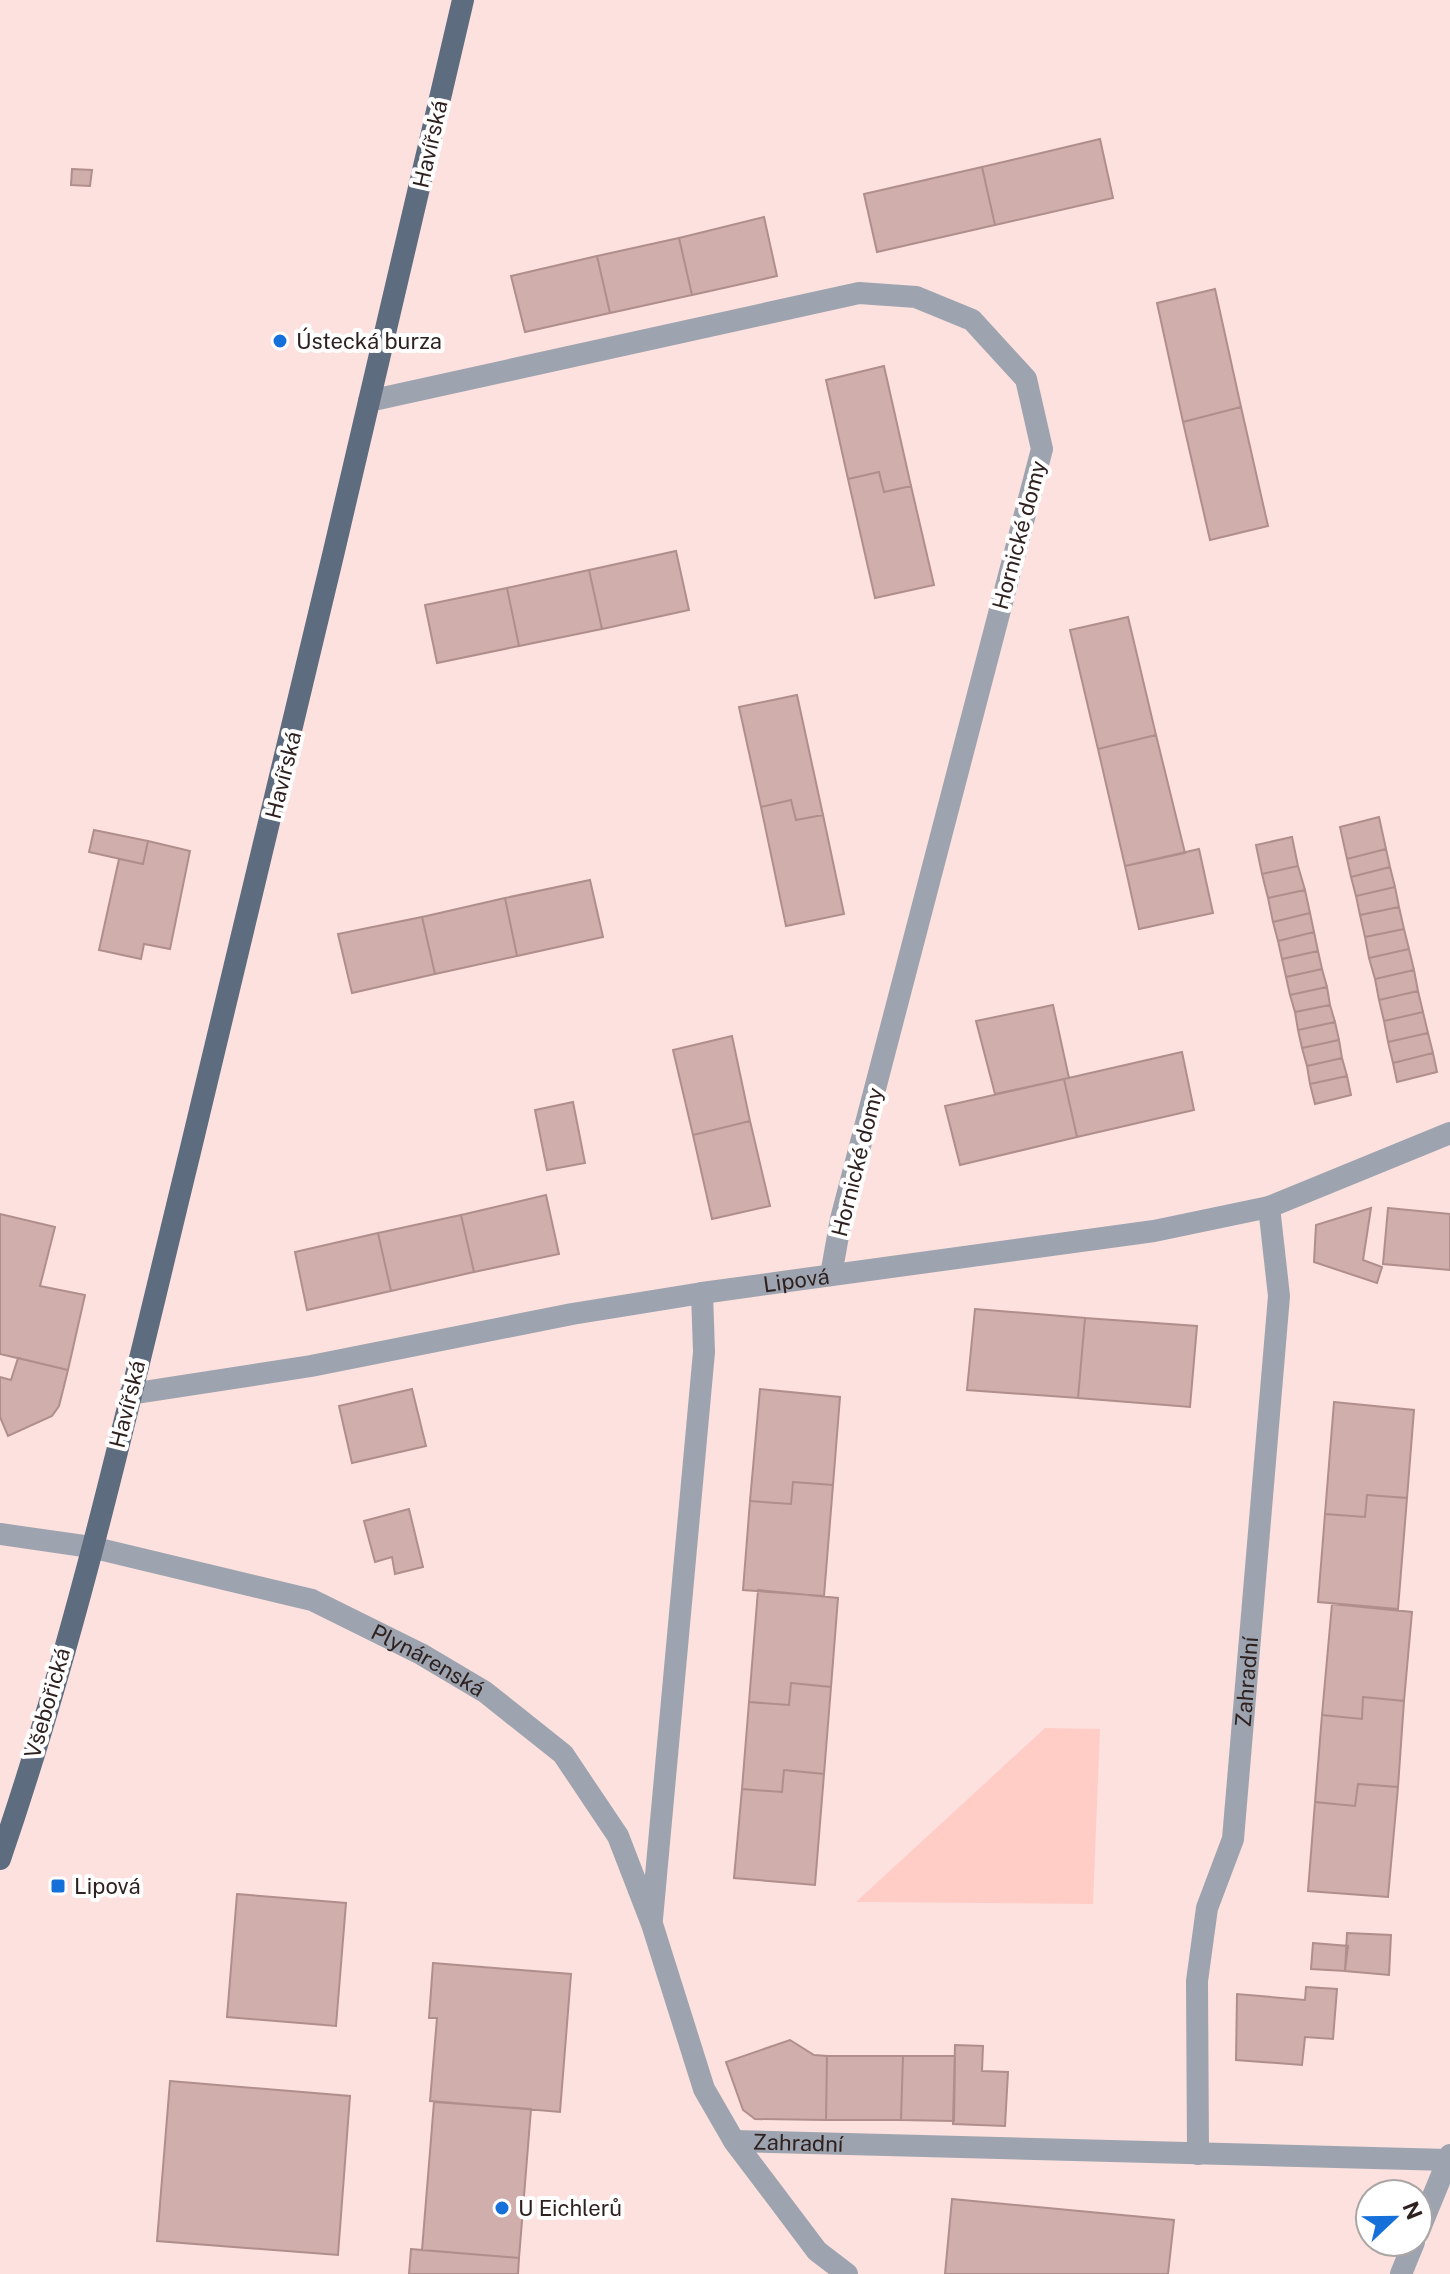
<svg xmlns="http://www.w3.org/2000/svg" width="1450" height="2274" viewBox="0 0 1450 2274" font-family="'Public Sans',sans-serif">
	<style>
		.green { fill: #ffccc6 }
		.building { fill: #d0aeab; stroke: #af8e8b; stroke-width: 2 }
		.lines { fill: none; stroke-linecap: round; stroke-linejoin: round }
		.minor { stroke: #9da4af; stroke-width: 22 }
		.tertiary { stroke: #9da4af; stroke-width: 22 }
		.primary { stroke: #5e6c7f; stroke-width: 22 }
		.poi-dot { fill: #1670da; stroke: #fff; stroke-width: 3 }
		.labels { text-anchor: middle; stroke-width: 8; stroke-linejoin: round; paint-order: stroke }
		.street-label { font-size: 22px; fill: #2e2120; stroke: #fff }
		.poi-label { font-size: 22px; fill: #2e2120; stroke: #fff; text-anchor: start }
	</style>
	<rect width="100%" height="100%" fill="#fde1de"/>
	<!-- green -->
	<path class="green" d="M 1045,1728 L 1100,1729 L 1093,1904 L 856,1902 Z"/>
	<!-- building -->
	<path class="building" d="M 1100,139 L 1113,198 L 995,225 L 982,167 Z
		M 982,167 L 995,225 L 877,252 L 864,194 Z
		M 72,169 L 92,170 L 90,186 L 71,185 Z
		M 764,217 L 777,276 L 692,295 L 679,238 Z
		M 679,238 L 692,295 L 610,313 L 597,256 Z
		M 597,256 L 610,313 L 525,332 L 511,276 Z
		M 1215,289 L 1241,407 L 1183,422 L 1157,303 Z
		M 884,366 L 911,486 L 884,492 L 879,472 L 848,479 L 826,380 Z
		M 1241,407 L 1268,526 L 1210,540 L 1183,422 Z
		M 879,472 L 884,492 L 911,486 L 934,585 L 875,598 L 848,479 Z
		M 676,551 L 689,610 L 602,629 L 589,570 Z
		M 589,570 L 602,629 L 519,646 L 507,588 Z
		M 507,588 L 519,646 L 437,663 L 425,605 Z
		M 1128,617 L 1156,735 L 1098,749 L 1070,630 Z
		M 797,695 L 823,815 L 796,820 L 791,800 L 761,807 L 739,707 Z
		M 1156,735 L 1185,853 L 1125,866 L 1098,749 Z
		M 791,800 L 796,820 L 823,815 L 844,914 L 786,926 L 761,807 Z
		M 1379,817 L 1386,849 L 1347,859 L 1340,827 Z
		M 94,830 L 148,841 L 143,864 L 89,852 Z
		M 1292,837 L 1298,866 L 1262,874 L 1256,845 Z
		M 148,841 L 190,851 L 170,949 L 144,944 L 141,959 L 99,950 L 119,859 L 143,864 Z
		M 1199,849 L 1213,913 L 1139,929 L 1125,866 Z
		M 1386,849 L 1390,867 L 1351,877 L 1347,859 Z
		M 1298,866 L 1305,890 L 1268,898 L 1262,874 Z
		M 1390,867 L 1395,887 L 1356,896 L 1351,877 Z
		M 590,880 L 603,937 L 517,956 L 505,898 Z
		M 1395,887 L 1399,907 L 1360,915 L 1356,896 Z
		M 1305,890 L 1310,913 L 1273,922 L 1268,898 Z
		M 505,898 L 517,956 L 435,974 L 422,917 Z
		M 1399,907 L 1404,929 L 1365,937 L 1360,915 Z
		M 1310,913 L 1314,932 L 1278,941 L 1273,922 Z
		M 422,917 L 435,974 L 352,993 L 338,934 Z
		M 1404,929 L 1409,949 L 1369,958 L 1365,937 Z
		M 1314,932 L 1318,951 L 1282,959 L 1278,941 Z
		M 1409,949 L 1414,970 L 1375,979 L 1369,958 Z
		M 1318,951 L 1322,969 L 1286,977 L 1282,959 Z
		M 1322,969 L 1327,987 L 1290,995 L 1286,977 Z
		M 1414,970 L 1418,991 L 1379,1000 L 1375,979 Z
		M 1327,987 L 1330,1005 L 1295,1012 L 1290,995 Z
		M 1418,991 L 1423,1012 L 1384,1021 L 1379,1000 Z
		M 1053,1005 L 1069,1078 L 995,1094 L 976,1021 Z
		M 1330,1005 L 1335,1022 L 1298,1030 L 1295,1012 Z
		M 1423,1012 L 1428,1033 L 1388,1042 L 1384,1021 Z
		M 1335,1022 L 1339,1040 L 1302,1048 L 1298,1030 Z
		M 1428,1033 L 1433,1053 L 1393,1063 L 1388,1042 Z
		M 732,1036 L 750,1121 L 693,1135 L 673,1050 Z
		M 1339,1040 L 1342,1058 L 1307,1066 L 1302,1048 Z
		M 1182,1052 L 1194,1110 L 1077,1137 L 1064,1079 Z
		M 1433,1053 L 1437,1072 L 1397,1082 L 1393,1063 Z
		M 1342,1058 L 1347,1076 L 1310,1084 L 1307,1066 Z
		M 1347,1076 L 1351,1095 L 1315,1104 L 1310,1084 Z
		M 1064,1079 L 1077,1137 L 960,1165 L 945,1106 Z
		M 573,1102 L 585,1163 L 547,1170 L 535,1110 Z
		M 750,1121 L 770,1206 L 712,1219 L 693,1135 Z
		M 546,1195 L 559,1254 L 474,1272 L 461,1215 Z
		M 1371,1208 L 1363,1260 L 1382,1267 L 1377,1283 L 1314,1262 L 1316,1225 Z
		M 1388,1208 L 1450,1214 L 1450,1270 L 1383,1264 Z
		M 0,1214 L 55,1227 L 40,1286 L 85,1295 L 68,1370 L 0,1354 Z
		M 461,1215 L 474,1272 L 391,1291 L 378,1233 Z
		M 378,1233 L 391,1291 L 307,1310 L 295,1252 Z
		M 975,1309 L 1085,1318 L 1078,1398 L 967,1390 Z
		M 1085,1318 L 1197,1326 L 1190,1407 L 1078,1398 Z
		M 18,1358 L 68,1370 L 59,1406 L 52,1416 L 8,1436 L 0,1417 L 0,1377 L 11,1380 Z
		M 412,1389 L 426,1446 L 352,1463 L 339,1406 Z
		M 760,1389 L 840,1397 L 833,1485 L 793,1482 L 791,1504 L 750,1501 Z
		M 1334,1402 L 1414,1410 L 1407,1498 L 1367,1495 L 1365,1517 L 1325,1514 Z
		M 793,1482 L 833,1485 L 824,1596 L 743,1590 L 750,1501 L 791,1504 Z
		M 1367,1495 L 1407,1498 L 1398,1609 L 1318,1602 L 1325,1514 L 1365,1517 Z
		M 409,1509 L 423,1567 L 395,1574 L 392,1557 L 375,1562 L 364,1521 Z
		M 758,1590 L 838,1598 L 831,1687 L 791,1683 L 789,1705 L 749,1702 Z
		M 1332,1604 L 1412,1612 L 1404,1701 L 1363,1697 L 1362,1719 L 1322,1715 Z
		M 791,1683 L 831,1687 L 824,1774 L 784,1770 L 782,1792 L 742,1789 L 749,1702 L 789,1705 Z
		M 1363,1697 L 1404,1701 L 1398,1787 L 1358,1784 L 1355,1806 L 1315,1802 L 1322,1715 L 1362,1719 Z
		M 784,1770 L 824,1774 L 815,1885 L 734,1878 L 742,1789 L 782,1792 Z
		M 1358,1784 L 1398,1787 L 1388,1897 L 1308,1891 L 1315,1802 L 1355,1806 Z
		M 237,1894 L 346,1903 L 336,2026 L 227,2017 Z
		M 1347,1933 L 1391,1935 L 1389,1975 L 1345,1971 Z
		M 1313,1943 L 1348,1946 L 1345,1971 L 1311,1969 Z
		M 433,1963 L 571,1974 L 560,2112 L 430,2101 L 437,2018 L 429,2018 Z
		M 1306,1987 L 1337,1989 L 1333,2039 L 1305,2037 L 1302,2065 L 1236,2060 L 1237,1994 L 1305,2000 Z
		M 790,2040 L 814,2055 L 827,2056 L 826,2120 L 755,2119 L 743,2110 L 726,2062 Z
		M 955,2045 L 983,2046 L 982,2071 L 1008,2072 L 1005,2126 L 953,2124 Z
		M 827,2056 L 903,2056 L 901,2120 L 826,2120 Z
		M 903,2056 L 955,2056 L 954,2121 L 901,2120 Z
		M 170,2081 L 350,2096 L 338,2255 L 157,2241 Z
		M 434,2102 L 531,2109 L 519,2258 L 422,2250 Z
		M 952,2199 L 1174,2220 L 1168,2274 L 945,2274 Z
		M 411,2249 L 519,2258 L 518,2274 L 409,2274 Z"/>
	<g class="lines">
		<!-- minor -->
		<g class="minor">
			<path d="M 369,401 L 859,293 L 916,297 L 972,320 L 1026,379 L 1042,449 L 841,1219 L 831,1275"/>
			<path id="s1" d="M 130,1394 L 311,1366 L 572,1314 L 702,1293 L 1154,1231 L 1269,1207 L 1450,1133"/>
			<path id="s2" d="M 91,1547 L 312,1600 L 421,1654 L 485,1692 L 563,1754 L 618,1836 L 652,1924 L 704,2089 L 734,2141 L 817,2251 L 847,2274"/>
			<path d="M 652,1919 L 704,1352 L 702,1293"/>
			<path id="s3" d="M 734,2141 L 1448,2160"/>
			<path id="s4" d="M 1198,2154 L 1197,1981 L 1207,1908 L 1233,1839 L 1279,1296 L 1269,1207"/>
			<path d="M 1418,2233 L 1450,2155"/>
			<path d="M 1401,2274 L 1414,2242"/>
		</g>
		<!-- tertiary -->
		<path class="tertiary" d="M 0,1534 L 91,1547"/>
		<!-- primary -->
		<path class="primary" d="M 0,1859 C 79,1629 132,1389 190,1152 C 284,769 373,384 463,0"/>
	</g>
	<!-- markers -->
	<g class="poi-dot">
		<circle cx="280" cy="341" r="8"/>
		<rect x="50" y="1878" width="16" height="16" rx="4"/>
		<circle cx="502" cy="2208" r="8"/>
	</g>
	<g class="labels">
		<!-- street labels -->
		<g class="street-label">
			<text transform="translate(430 144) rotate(-77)" y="8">Havířská</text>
			<text transform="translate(1019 535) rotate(-75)" y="8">Hornické domy</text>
			<text transform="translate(283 775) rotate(-76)" y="8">Havířská</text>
			<text transform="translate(857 1162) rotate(-76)" y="8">Hornické domy</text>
			<text dy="8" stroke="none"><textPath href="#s1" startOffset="676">Lipová</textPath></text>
			<text transform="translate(127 1404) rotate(-76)" y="8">Havířská</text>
			<text dy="8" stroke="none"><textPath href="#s2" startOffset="358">Plynárenská</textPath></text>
			<text dy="8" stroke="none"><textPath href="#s4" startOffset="478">Zahradní</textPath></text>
			<text transform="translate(47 1703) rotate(-74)" y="8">Všebořická</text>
			<text dy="8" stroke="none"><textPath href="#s3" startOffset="64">Zahradní</textPath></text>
		</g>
		<!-- poi labels -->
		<g class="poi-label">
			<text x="296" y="349">Ústecká burza</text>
			<text x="74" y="1894">Lipová</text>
			<text x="518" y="2216">U Eichlerů</text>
		</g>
	</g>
	<!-- north arrow -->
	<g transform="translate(1394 2218) rotate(68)"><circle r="38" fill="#ffffff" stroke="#aba6a6" stroke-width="2"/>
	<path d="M0-6L14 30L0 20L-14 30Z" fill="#1670da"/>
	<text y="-12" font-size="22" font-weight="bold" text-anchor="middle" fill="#2e2120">N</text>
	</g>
</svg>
